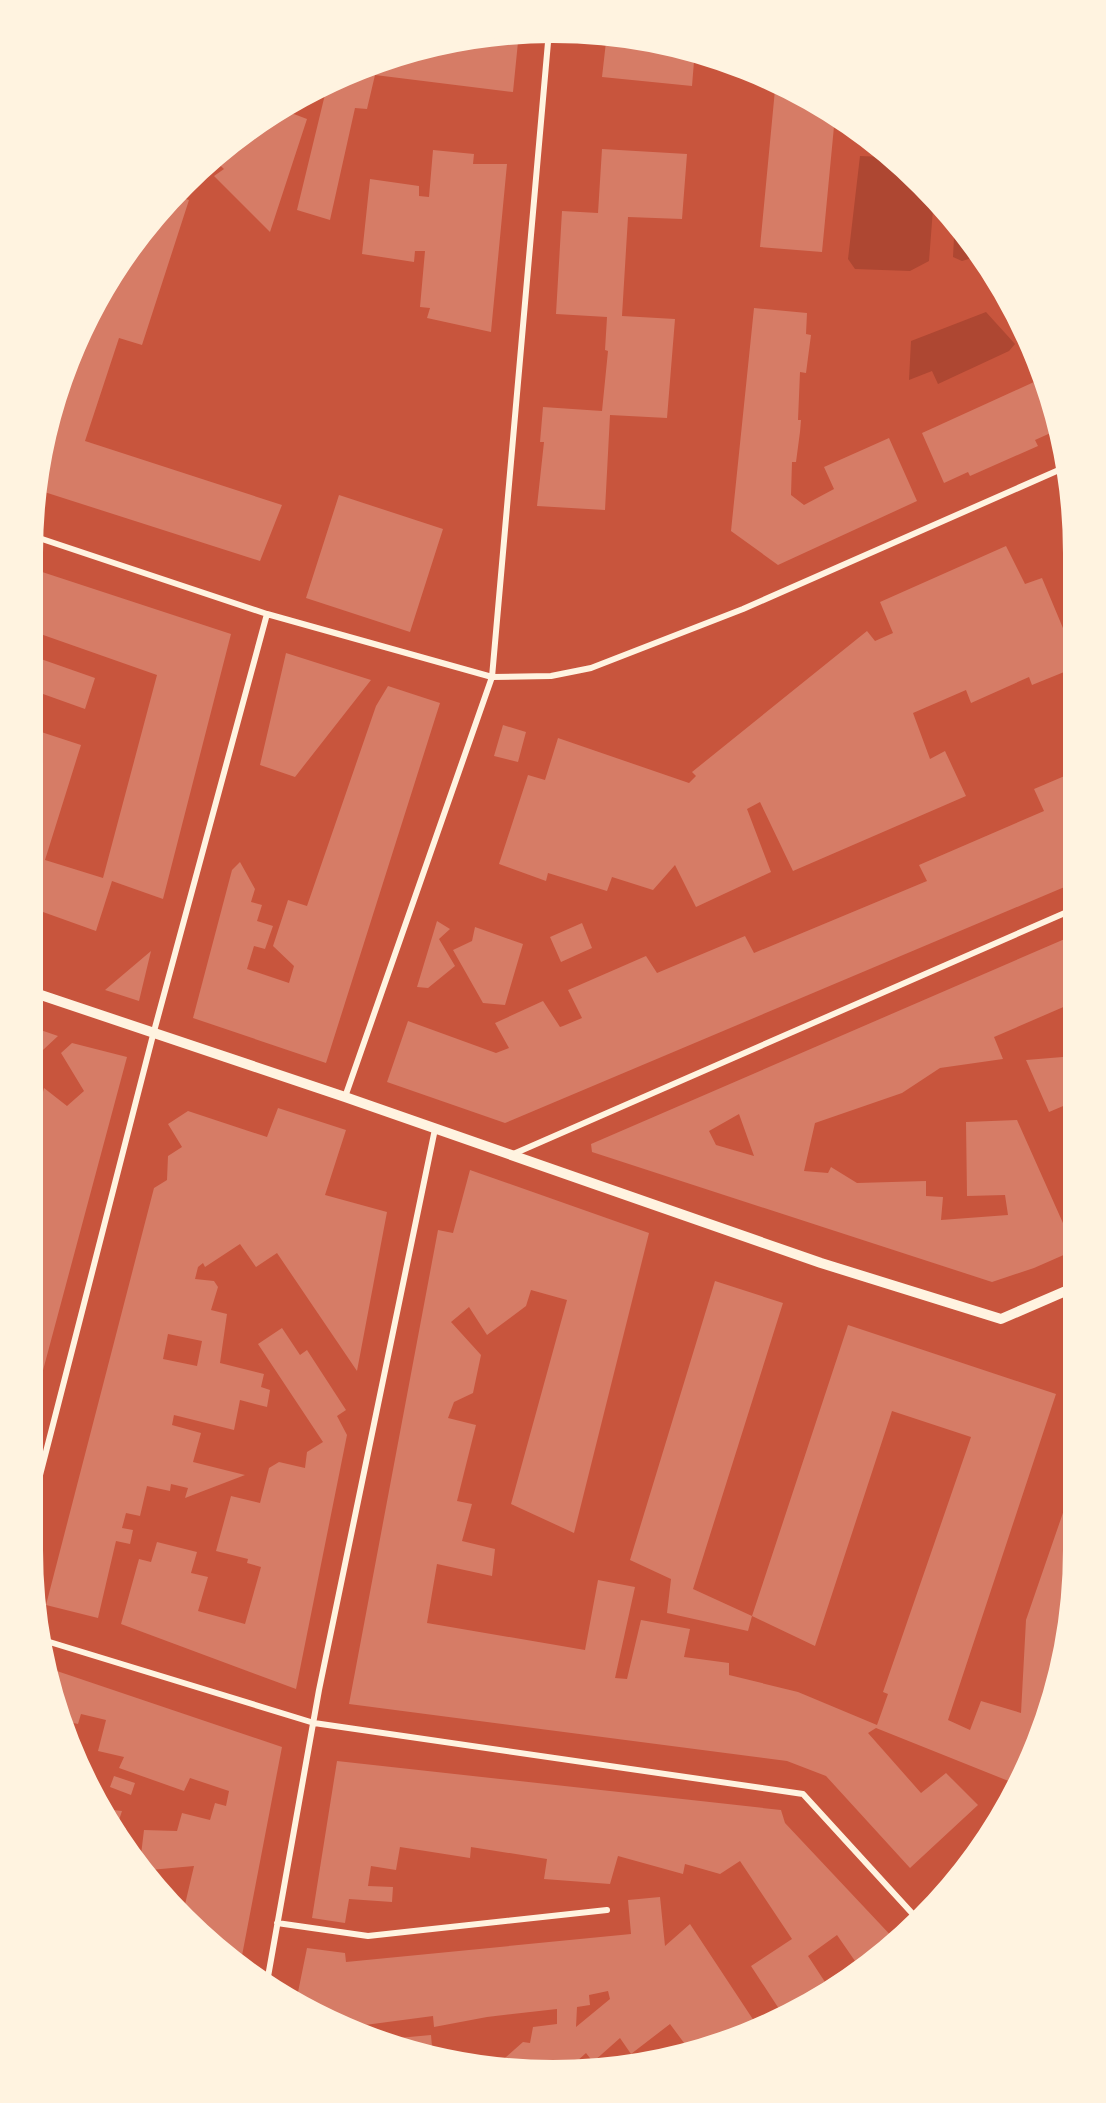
<svg xmlns="http://www.w3.org/2000/svg" width="1106" height="2103" viewBox="0 0 1106 2103" font-family="'Zilla Slab',serif">
	<style>
		.green { fill: #ae4732 }
		.building { fill: #d67c66; fill-rule: evenodd }
		.lines { fill: none; stroke-linecap: round; stroke-linejoin: round }
		.minor { stroke: #fff3e0; stroke-width: 6 }
		.tertiary { stroke: #fff3e0; stroke-width: 10 }
		.rim { fill: none; stroke: #fff3e0; stroke-width: 8 }
	</style>
	<rect width="100%" height="100%" fill="#c8553d"/>
	<!-- green -->
	<path class="green" d="M 884,148 L 899,158 L 934,196 L 929,261 L 910,271 L 855,269 L 848,259 L 860,156 L 883,157 Z
		M 955,218 L 969,234 L 982,255 L 962,261 L 953,257 Z
		M 986,312 L 1015,344 L 1009,351 L 938,384 L 932,371 L 909,380 L 911,341 Z"/>
	<!-- building -->
	<path class="building" d="M 519,32 L 513,92 L 375,75 L 367,109 L 355,108 L 330,220 L 297,210 L 328,82 L 367,64 L 376,65 L 378,59 L 385,56 L 485,33 Z
		M 607,33 L 695,49 L 692,86 L 602,77 Z
		M 776,79 L 785,83 L 835,116 L 822,252 L 760,247 Z
		M 278,108 L 307,119 L 270,232 L 214,176 L 224,169 L 210,156 Z
		M 602,149 L 687,154 L 682,219 L 628,217 L 622,316 L 675,319 L 667,418 L 610,415 L 605,510 L 537,506 L 544,442 L 540,442 L 543,407 L 602,411 L 608,351 L 605,350 L 607,317 L 556,314 L 562,211 L 598,213 Z
		M 433,150 L 474,154 L 473,164 L 507,164 L 491,332 L 427,318 L 430,308 L 420,307 L 425,251 L 415,251 L 414,262 L 362,254 L 370,179 L 419,186 L 419,196 L 429,197 Z
		M 173,195 L 189,200 L 142,345 L 119,338 L 85,441 L 282,505 L 260,561 L 35,489 L 46,417 L 83,321 L 137,233 Z
		M 754,308 L 807,313 L 806,334 L 811,335 L 806,373 L 800,372 L 798,420 L 801,420 L 800,432 L 796,462 L 792,462 L 791,495 L 804,505 L 834,489 L 824,467 L 889,438 L 917,501 L 778,565 L 731,531 Z
		M 1034,382 L 1055,431 L 1035,440 L 1038,446 L 970,476 L 968,472 L 944,483 L 922,433 Z
		M 339,495 L 443,529 L 410,632 L 306,598 Z
		M 1006,546 L 1025,584 L 1042,578 L 1073,652 L 1074,668 L 1032,685 L 1029,677 L 971,703 L 966,690 L 913,713 L 930,759 L 945,751 L 966,796 L 793,871 L 760,802 L 747,809 L 771,872 L 696,907 L 675,865 L 653,890 L 612,877 L 607,891 L 548,873 L 546,881 L 499,864 L 528,775 L 545,780 L 558,738 L 689,783 L 696,776 L 692,772 L 867,631 L 875,641 L 893,633 L 880,602 Z
		M 30,568 L 231,634 L 163,899 L 112,881 L 96,931 L 29,907 L 29,798 L 41,761 L 29,757 L 29,728 L 81,745 L 45,860 L 103,878 L 157,675 L 29,630 Z
		M 286,653 L 371,680 L 295,777 L 260,765 Z
		M 38,658 L 95,678 L 85,709 L 29,689 L 29,682 Z
		M 388,686 L 440,703 L 326,1063 L 193,1018 L 232,870 L 240,862 L 255,889 L 251,902 L 262,905 L 257,921 L 273,926 L 265,949 L 254,946 L 247,969 L 289,983 L 294,966 L 273,946 L 288,900 L 307,906 L 376,706 Z
		M 503,725 L 526,732 L 518,762 L 494,756 Z
		M 1074,772 L 1074,883 L 505,1123 L 387,1082 L 408,1021 L 496,1053 L 509,1048 L 495,1023 L 543,1001 L 560,1027 L 563,1026 L 582,1018 L 568,990 L 646,956 L 657,973 L 745,936 L 754,953 L 927,881 L 919,865 L 1044,811 L 1034,789 Z
		M 437,921 L 450,929 L 439,939 L 455,966 L 428,988 L 417,987 Z
		M 582,923 L 592,948 L 561,962 L 550,937 Z
		M 475,927 L 523,944 L 505,1005 L 483,1003 L 453,950 L 472,941 Z
		M 1074,935 L 1075,1002 L 994,1037 L 1003,1059 L 940,1068 L 902,1093 L 815,1123 L 804,1171 L 828,1173 L 831,1167 L 857,1183 L 926,1181 L 926,1196 L 943,1197 L 941,1220 L 1008,1215 L 1005,1195 L 967,1196 L 966,1122 L 1017,1120 L 1075,1250 L 1034,1268 L 992,1282 L 592,1152 L 591,1144 ZM 739,1114 L 754,1156 L 716,1145 L 709,1131 Z
		M 151,951 L 139,1001 L 105,990 Z
		M 29,1026 L 58,1036 L 29,1063 Z
		M 72,1043 L 127,1057 L 42,1374 L 29,1370 L 29,1146 L 44,1088 L 67,1106 L 84,1091 L 61,1053 Z
		M 1075,1056 L 1075,1101 L 1049,1112 L 1026,1060 Z
		M 278,1108 L 346,1130 L 325,1195 L 387,1212 L 357,1371 L 277,1253 L 256,1267 L 240,1244 L 205,1267 L 203,1263 L 198,1267 L 195,1279 L 214,1281 L 218,1287 L 211,1310 L 227,1314 L 220,1363 L 264,1374 L 261,1387 L 270,1390 L 267,1407 L 240,1400 L 234,1430 L 174,1415 L 172,1425 L 201,1433 L 193,1462 L 245,1475 L 185,1498 L 188,1488 L 171,1484 L 170,1491 L 147,1486 L 140,1516 L 126,1513 L 122,1528 L 133,1530 L 130,1544 L 116,1541 L 98,1618 L 46,1605 L 154,1188 L 167,1180 L 168,1156 L 182,1147 L 168,1124 L 188,1111 L 267,1137 ZM 168,1334 L 202,1341 L 197,1366 L 163,1359 Z
		M 470,1170 L 649,1233 L 574,1533 L 511,1504 L 567,1300 L 531,1290 L 526,1306 L 487,1335 L 469,1307 L 451,1322 L 481,1355 L 473,1393 L 454,1402 L 448,1418 L 476,1425 L 457,1501 L 472,1504 L 462,1541 L 495,1549 L 492,1576 L 437,1564 L 427,1623 L 585,1650 L 598,1580 L 635,1587 L 615,1678 L 627,1679 L 641,1620 L 690,1629 L 684,1657 L 729,1663 L 729,1675 L 798,1692 L 877,1725 L 888,1694 L 883,1692 L 971,1437 L 892,1411 L 815,1646 L 752,1616 L 848,1325 L 1056,1394 L 948,1720 L 970,1730 L 981,1701 L 1021,1713 L 1026,1620 L 1076,1475 L 1076,1584 L 1075,1593 L 1068,1596 L 1060,1685 L 1021,1786 L 876,1728 L 868,1733 L 921,1793 L 946,1773 L 978,1805 L 910,1868 L 826,1776 L 787,1761 L 349,1704 L 438,1230 L 453,1233 Z
		M 715,1281 L 783,1303 L 693,1589 L 752,1616 L 748,1631 L 667,1613 L 671,1579 L 630,1560 Z
		M 282,1328 L 300,1355 L 307,1350 L 346,1410 L 337,1416 L 347,1435 L 296,1689 L 121,1624 L 139,1559 L 151,1562 L 157,1542 L 197,1552 L 191,1573 L 208,1577 L 198,1611 L 245,1624 L 261,1567 L 247,1563 L 248,1559 L 216,1551 L 231,1496 L 260,1503 L 269,1468 L 279,1462 L 305,1468 L 307,1452 L 323,1442 L 258,1344 Z
		M 48,1668 L 282,1747 L 240,1966 L 183,1913 L 194,1866 L 139,1871 L 144,1830 L 177,1831 L 182,1813 L 210,1820 L 215,1803 L 226,1806 L 229,1791 L 190,1778 L 184,1791 L 119,1768 L 124,1757 L 98,1751 L 106,1720 L 81,1714 L 78,1724 L 69,1722 L 66,1736 L 56,1719 Z
		M 337,1761 L 781,1810 L 785,1823 L 896,1941 L 785,2021 L 766,2028 L 783,2015 L 751,1966 L 792,1939 L 740,1861 L 720,1874 L 685,1864 L 683,1874 L 618,1856 L 610,1884 L 544,1879 L 547,1859 L 471,1847 L 470,1858 L 400,1847 L 396,1870 L 371,1866 L 368,1886 L 393,1887 L 392,1902 L 349,1899 L 345,1923 L 312,1918 ZM 837,1935 L 855,1961 L 825,1982 L 808,1956 Z
		M 114,1776 L 135,1783 L 131,1795 L 110,1787 Z
		M 104,1809 L 122,1811 L 117,1826 L 126,1828 L 123,1843 Z
		M 954,1877 L 955,1878 L 935,1905 L 930,1900 Z
		M 660,1897 L 665,1946 L 690,1924 L 760,2030 L 693,2055 L 670,2024 L 631,2054 L 620,2038 L 593,2062 L 586,2053 L 566,2071 L 497,2065 L 523,2042 L 530,2043 L 533,2027 L 557,2024 L 557,2009 L 487,2017 L 434,2027 L 433,2016 L 365,2025 L 364,2032 L 296,2002 L 307,1948 L 345,1953 L 346,1962 L 631,1934 L 628,1900 ZM 608,1991 L 610,1999 L 576,2027 L 577,2007 L 590,2005 L 589,1995 Z
		M 431,2035 L 433,2058 L 418,2057 L 388,2043 L 387,2039 Z"/>
	<g class="lines">
		<!-- minor -->
		<path class="minor" d="M 30,535 L 267,614 L 492,677 L 551,676 L 591,668 L 743,609 L 1068,466
			M 345,1097 L 492,677 L 549,31
			M 511,1155 L 1074,909
			M 29,1518 L 153,1035 L 267,614
			M 43,1640 L 314,1723 L 803,1794 L 921,1923
			M 277,1923 L 368,1936 L 607,1910
			M 266,1988 L 319,1690 L 435,1129"/>
		<!-- tertiary -->
		<path class="tertiary" d="M 29,991 L 345,1097 L 821,1263 L 1001,1319 L 1075,1287"/>
	</g>
	<!-- crop -->
	<path d="M0 0H1106V2103H0ZM553 39H553A514 514 0 0 1 1067 553V1550A514 514 0 0 1 553 2064H553A514 514 0 0 1 39 1550V553A514 514 0 0 1 553 39Z" fill="#fff3e0" fill-rule="evenodd"/>
	<path class="rim" d="M553 39H553A514 514 0 0 1 1067 553V1550A514 514 0 0 1 553 2064H553A514 514 0 0 1 39 1550V553A514 514 0 0 1 553 39Z"/>
</svg>
